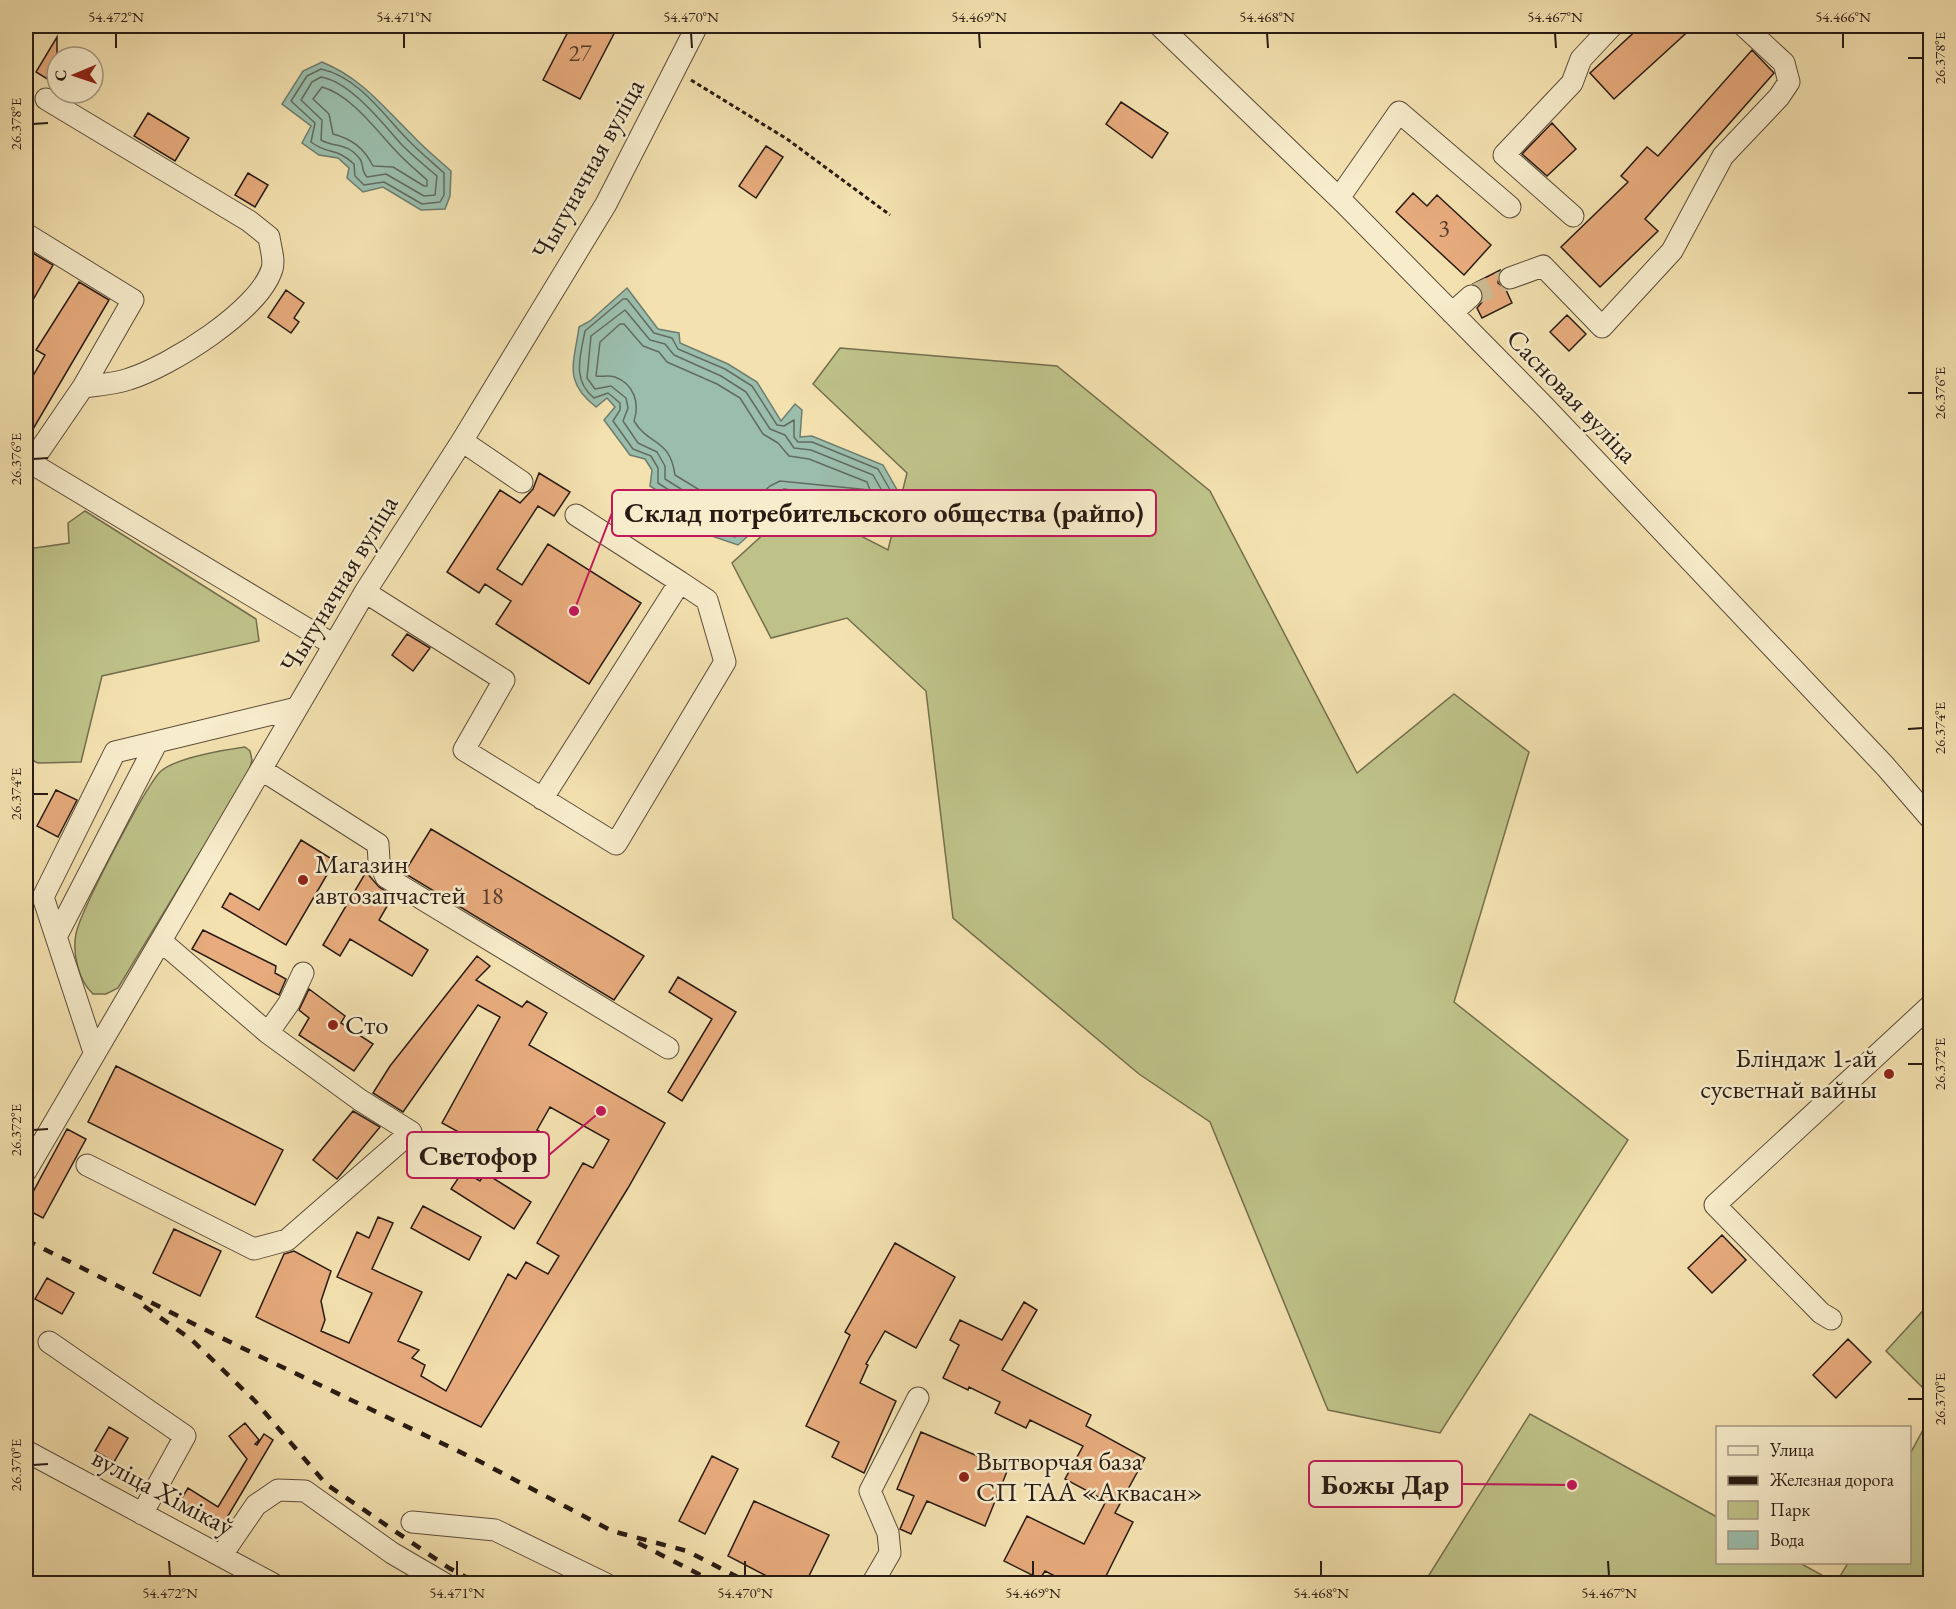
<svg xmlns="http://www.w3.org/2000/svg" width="1956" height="1609" viewBox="0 0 1956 1609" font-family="'EB Garamond',serif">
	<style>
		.green { fill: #bec288; stroke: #746e4e; stroke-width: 1.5 }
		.water { fill: #9bbeac; stroke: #6d7d6f; stroke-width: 1.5 }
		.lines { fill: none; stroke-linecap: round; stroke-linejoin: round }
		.shore { stroke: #626c60; stroke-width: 1.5 }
		.building { fill: #e7ab7d; stroke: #291b14; stroke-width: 1.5 }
		.minor-tunnel { stroke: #cbb990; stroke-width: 21; stroke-dasharray: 21 10; stroke-linecap: butt }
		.minor-casing { stroke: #5c4c3b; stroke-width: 23 }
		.path { stroke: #291b14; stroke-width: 3; stroke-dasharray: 4.5 3; stroke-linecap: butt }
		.minor { stroke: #f7eccb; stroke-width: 21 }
		.rail { stroke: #291b14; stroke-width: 4.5; stroke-dasharray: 10 10; stroke-linecap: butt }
		.ticks { fill: none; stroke: #291b14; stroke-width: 2 }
		.poi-dot { fill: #8f2418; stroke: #f7eccb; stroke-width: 2 }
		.labels { text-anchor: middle; stroke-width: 5; stroke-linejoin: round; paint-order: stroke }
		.number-label { font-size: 24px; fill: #583f2e }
		.street-label { font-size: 27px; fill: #291b14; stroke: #f7eccb }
		.poi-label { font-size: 27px; fill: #291b14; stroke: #f7eccb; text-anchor: start }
		.leader { fill: none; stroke: #c2185b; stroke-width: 2 }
		.callout-dot { fill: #c2185b; stroke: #f7eccb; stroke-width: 2 }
		.callout { fill: #f7eccb; stroke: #c2185b; stroke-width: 2 }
		.callout-label { font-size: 28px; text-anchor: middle; font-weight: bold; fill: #291b14 }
		.neatline { fill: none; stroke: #291b14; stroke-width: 2 }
		.ticks-label { font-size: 15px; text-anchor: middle; fill: #291b14 }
	</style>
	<rect width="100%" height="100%" fill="#f3e1af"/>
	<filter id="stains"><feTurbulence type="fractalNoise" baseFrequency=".00333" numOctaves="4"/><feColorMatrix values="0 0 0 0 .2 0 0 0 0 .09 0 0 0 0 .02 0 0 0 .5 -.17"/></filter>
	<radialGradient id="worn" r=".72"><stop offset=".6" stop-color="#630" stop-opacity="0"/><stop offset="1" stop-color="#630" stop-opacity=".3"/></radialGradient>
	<!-- green -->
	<path class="green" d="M 840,348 L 1057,366 L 1210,491 L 1357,773 L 1454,694 L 1529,752 L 1454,1002 L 1628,1140 L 1440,1433 L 1328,1410 L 1210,1122 L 1139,1074 L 953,918 L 926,691 L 847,618 L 771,638 L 732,563 L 780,519 L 828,519 L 888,550 L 907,473 L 813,384 Z
		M 85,511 L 256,619 L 259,641 L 102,676 L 81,762 L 38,763 L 26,757 L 26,545 L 35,548 L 69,543 L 68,523 Z
		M 245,747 L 250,751 L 252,760 L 249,772 L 118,988 L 106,994 L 93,994 C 79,981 72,954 76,934 C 80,912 146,785 161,771 C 177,758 224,750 245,747 Z
		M 1930,1303 L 1930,1395 L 1886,1351 Z
		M 1530,1414 L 1717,1517 L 1718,1562 L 1800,1563 L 1836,1583 L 1848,1563 L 1910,1562 L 1910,1454 L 1930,1417 L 1930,1583 L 1424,1583 Z"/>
	<!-- water -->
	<path class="water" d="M 322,62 C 363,79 383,107 414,137 C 425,149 439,160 451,171 L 450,196 L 445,209 L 421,210 L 383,187 L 363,192 L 347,178 L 349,168 L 338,158 L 319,155 L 302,143 L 311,126 L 282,104 L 303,71 Z
		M 627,288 L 658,329 L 679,333 L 680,343 L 728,364 L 757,382 L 781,421 L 795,404 L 802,410 L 800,437 L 812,436 L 883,465 L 900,495 L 885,533 L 863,513 L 785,503 L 738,545 L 712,536 L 696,515 L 650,486 L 652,470 L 645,459 L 630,455 L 604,420 L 615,407 L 607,398 L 596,407 C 563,381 574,364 579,327 L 590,321 Z"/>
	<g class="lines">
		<!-- shore -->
		<path class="shore" d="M 321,69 C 359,77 384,116 410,142 C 421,153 433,163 444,173 L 444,195 L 440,202 L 422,204 L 384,182 L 364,185 L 355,176 L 354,164 C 336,147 328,155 311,142 L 315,123 L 291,101 L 307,76 Z
			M 321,77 C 351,82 383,124 402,145 C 413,156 425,166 437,176 L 435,195 L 424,196 L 386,174 L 367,177 C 361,171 364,165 360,159 C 347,142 335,148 321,140 L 322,120 L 301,100 L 312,82 Z
			M 322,87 C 350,94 377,131 396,151 C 406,162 417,171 427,180 L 427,186 L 424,186 L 393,167 L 373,166 C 364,148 352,139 333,134 L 329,114 L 313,99 Z
			M 623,299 L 627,299 L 654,333 L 672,338 L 678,349 L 725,369 L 752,386 L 777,425 L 784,426 L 794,420 L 794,437 L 798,442 L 812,442 L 878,469 L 893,495 L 884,519 L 880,520 L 864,508 L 785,497 L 735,537 L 716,531 L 700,510 L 658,483 L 658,468 L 651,456 L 633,449 L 613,421 L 620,410 L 620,403 L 608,393 L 594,398 C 572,380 580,357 585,331 Z
			M 625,310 L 650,340 L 665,344 L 674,355 L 721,376 L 746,392 L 770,429 L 785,435 L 794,448 L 811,450 L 873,475 L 885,496 L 881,507 L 877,508 L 865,500 L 784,489 L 776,493 L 736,529 L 721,524 L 705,504 L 665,479 L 665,466 L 657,452 L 638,443 L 623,421 L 628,408 L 626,398 L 611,386 L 595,389 L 587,378 L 591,336 Z
			M 620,324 L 624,324 L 643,346 L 659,352 L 667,362 L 717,384 L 740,398 L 763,434 L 778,443 L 789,456 L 809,459 L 867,482 L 870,490 L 780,481 L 770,486 L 734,518 L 726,517 L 711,497 L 675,475 C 670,438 649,446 634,421 C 640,403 634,384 615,377 C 608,375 602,377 596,376 L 600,342 Z"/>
	</g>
	<!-- building -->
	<path class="building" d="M 571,26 L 618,26 L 580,99 L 543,80 Z
		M 1641,26 L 1694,26 L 1614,99 L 1590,73 Z
		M 57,37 L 57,85 L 36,72 Z
		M 1752,50 L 1774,73 L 1645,219 L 1658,231 L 1600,287 L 1561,247 L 1628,182 L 1621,176 L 1647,147 L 1658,156 Z
		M 1121,102 L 1168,133 L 1152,158 L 1106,124 Z
		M 148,113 L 189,138 L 175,161 L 134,136 Z
		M 1552,123 L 1576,149 L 1547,176 L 1522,154 Z
		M 766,146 L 783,157 L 756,198 L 739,186 Z
		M 248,173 L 268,185 L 255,207 L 235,195 Z
		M 1413,193 L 1427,206 L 1437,195 L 1491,245 L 1464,275 L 1396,212 Z
		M 26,249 L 53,265 L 26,312 Z
		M 1500,270 L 1498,283 L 1506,290 L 1512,303 L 1482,318 L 1477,308 L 1483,301 L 1483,293 L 1473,284 Z
		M 79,282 L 109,300 L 26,441 L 26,388 L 45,355 L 36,350 Z
		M 286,290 L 304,303 L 294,318 L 299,322 L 291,333 L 268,317 Z
		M 1567,315 L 1586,334 L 1569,351 L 1550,332 Z
		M 539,473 L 570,492 L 554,516 L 538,506 L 497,569 L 522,585 L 548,544 L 641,603 L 589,684 L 496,624 L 511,601 L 485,584 L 479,593 L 447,572 L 500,490 L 520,503 L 533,489 Z
		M 407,634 L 430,648 L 413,671 L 392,655 Z
		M 56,790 L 77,800 L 58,837 L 37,826 Z
		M 431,829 L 644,956 L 614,1000 L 404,873 Z
		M 301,840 L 335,861 L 286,945 L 222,907 L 230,893 L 259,910 Z
		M 366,872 L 379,887 L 393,896 L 379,920 L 428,950 L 412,976 L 350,939 L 340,956 L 323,945 Z
		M 203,930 L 276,966 L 275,973 L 286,979 L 279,995 L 192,949 Z
		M 477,956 L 490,966 L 476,980 L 522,1007 L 527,1001 L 547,1013 L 529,1045 L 665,1123 L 628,1188 L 481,1427 L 256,1317 L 284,1254 L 294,1251 L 331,1271 L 321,1301 L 325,1320 L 321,1331 L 349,1343 L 372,1293 L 337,1277 L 357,1232 L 369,1238 L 378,1217 L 393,1223 L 372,1269 L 422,1292 L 398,1341 L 419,1350 L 412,1358 L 425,1365 L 421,1376 L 446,1391 L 508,1274 L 516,1279 L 526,1262 L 548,1274 L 559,1256 L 537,1243 L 583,1163 L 593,1168 L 609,1140 L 550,1107 L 537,1130 L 547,1136 L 528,1170 L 442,1123 L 500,1017 L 478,1005 L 403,1112 L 373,1093 L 390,1066 Z
		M 678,977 L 736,1012 L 682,1101 L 668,1092 L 712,1019 L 669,992 Z
		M 309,989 L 345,1016 L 341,1023 L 373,1044 L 354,1071 L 299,1035 L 309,1018 L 299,1010 Z
		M 116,1066 L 283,1150 L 255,1205 L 88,1122 Z
		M 353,1111 L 380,1127 L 337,1179 L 313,1160 Z
		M 67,1129 L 86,1139 L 43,1218 L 26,1209 L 26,1205 Z
		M 463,1171 L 480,1181 L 485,1173 L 531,1202 L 514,1229 L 451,1189 Z
		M 423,1206 L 481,1237 L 469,1260 L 411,1228 Z
		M 174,1229 L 221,1251 L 200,1296 L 153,1273 Z
		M 1722,1235 L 1746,1260 L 1712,1293 L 1688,1268 Z
		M 895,1243 L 955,1277 L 916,1348 L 885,1331 L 866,1364 L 868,1365 L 860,1383 L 896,1401 L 864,1473 L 832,1457 L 839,1442 L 806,1426 L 850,1335 L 845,1332 Z
		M 47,1278 L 74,1293 L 62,1314 L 35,1299 Z
		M 1024,1302 L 1037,1310 L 1002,1370 L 1091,1415 L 1086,1426 L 1145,1458 L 1115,1513 L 1133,1522 L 1102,1584 L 1070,1584 L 1045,1571 L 1040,1579 L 1004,1561 L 1027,1516 L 1084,1544 L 1106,1501 L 1065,1479 L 1083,1446 L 1030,1420 L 1026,1428 L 995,1413 L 1000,1402 L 969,1387 L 968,1390 L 943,1378 L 959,1345 L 950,1340 L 960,1320 L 1002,1340 Z
		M 1848,1339 L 1871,1362 L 1836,1398 L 1813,1375 Z
		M 245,1423 L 259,1440 L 255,1444 L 257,1445 L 264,1434 L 273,1440 L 222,1526 L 180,1501 L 188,1488 L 218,1507 L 247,1459 L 229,1436 Z
		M 109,1427 L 128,1438 L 114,1462 L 95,1451 Z
		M 921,1432 L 1008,1469 L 985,1526 L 927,1501 L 911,1534 L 900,1529 L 914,1496 L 897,1489 Z
		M 712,1456 L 738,1469 L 705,1534 L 679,1521 Z
		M 754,1501 L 829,1535 L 805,1584 L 782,1584 L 728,1556 Z"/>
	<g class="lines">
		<!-- minor-tunnel -->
		<path class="minor-tunnel" d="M 1471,296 L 1510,278"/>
		<!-- minor casing -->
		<g class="minor-casing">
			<path id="minor" d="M 1160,26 L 1343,202 L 1543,405 L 1885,766 L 1930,818
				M 1339,198 L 1399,112 L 1510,207
				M 1573,216 L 1504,155 L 1572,83 L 1581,59 L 1612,26
				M 26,234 L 133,300 L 83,387
				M 1510,278 L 1543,266 L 1602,327 L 1672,251 L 1723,156 L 1779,97 L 1789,82 L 1784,63 L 1744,26
				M 1452,313 L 1471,296
				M 462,441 L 522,482
				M 26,460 L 334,645
				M 31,463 L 83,387 C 98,385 115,384 129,379 C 170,366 259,311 272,269 C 275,260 270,246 269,237 L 249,221 L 46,99
				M 576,515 L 680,582
				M 365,592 L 504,680 L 464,750 L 616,844 L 725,662 L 707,600 L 680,582 L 542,799
				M 262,770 L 378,844 L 379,861 L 386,877 L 668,1048
				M 57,935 L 157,742
				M 162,942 L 268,1033 L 289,1003 L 303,973
				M 94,1052 L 43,897 L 115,752 L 297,708
				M 87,1165 L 254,1249 L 287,1240 L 411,1132 L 360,1100 L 268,1033
				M 26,1171 L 365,592 L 462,441 L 606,204 L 697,26
				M 1831,1319 L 1821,1313 L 1715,1205 L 1930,1006
				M 49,1342 L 185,1436 L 142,1514
				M 26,1451 L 273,1584
				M 412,1522 L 495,1530 L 606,1584
				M 221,1556 L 256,1505 L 278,1490 L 305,1491 L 392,1553 L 445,1584
				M 872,1584 L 890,1553 L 888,1533 L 870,1491 L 918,1398"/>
		</g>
		<!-- path -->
		<path class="path" d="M 691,80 L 787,139 L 890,215"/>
		<!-- minor -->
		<use href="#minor" class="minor"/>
		<!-- rail -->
		<path class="rail" d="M 26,1240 L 236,1345 L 479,1461 L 612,1531 L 687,1551 L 751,1584
			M 144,1306 L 192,1340 L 255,1401 L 326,1484 L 449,1568 L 479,1584
			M 638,1543 L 718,1584"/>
	</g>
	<!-- ticks -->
	<path class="ticks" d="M 116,33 L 116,48M 404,33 L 404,48M 691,33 L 692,48M 979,33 L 980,48M 1267,33 L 1268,48M 1555,33 L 1556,48M 1843,33 L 1843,48M 1908,58 L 1923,58M 33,124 L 48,123M 1908,393 L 1923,393M 33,459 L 48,458M 1908,729 L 1923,728M 33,794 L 48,794M 1908,1064 L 1923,1064M 33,1130 L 48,1129M 1908,1399 L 1923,1399M 33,1465 L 48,1464M 169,1561 L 170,1576M 457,1561 L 457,1576M 745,1561 L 745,1576M 1033,1561 L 1033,1576M 1321,1561 L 1321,1576M 1608,1561 L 1609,1576"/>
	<!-- markers -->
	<g class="poi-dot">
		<circle cx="303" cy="880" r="6"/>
		<circle cx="333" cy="1025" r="6"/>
		<circle cx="1889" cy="1074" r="6"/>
		<circle cx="964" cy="1477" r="6"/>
	</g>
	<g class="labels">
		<!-- number labels -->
		<g class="number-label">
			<text x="580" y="61">27</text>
			<text x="1444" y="236">3</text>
			<text x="492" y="904">18</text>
		</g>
		<!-- street labels -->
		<g class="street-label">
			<text transform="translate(588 169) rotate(-61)" y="9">Чыгуначная вуліца</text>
			<text transform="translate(1572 396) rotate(46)" y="9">Сасновая вуліца</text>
			<text transform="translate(339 584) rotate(-59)" y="9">Чыгуначная вуліца</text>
			<text transform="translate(163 1492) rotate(28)" y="9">вуліца Хімікаў</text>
		</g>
		<!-- poi labels -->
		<g class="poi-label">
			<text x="315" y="873">Магазин<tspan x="315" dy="31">автозапчастей</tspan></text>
			<text x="345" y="1034">Сто</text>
			<text x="1877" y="1067" text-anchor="end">Бліндаж 1-ай<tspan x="1877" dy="31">сусветнай вайны</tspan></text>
			<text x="976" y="1470">Вытворчая база<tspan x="976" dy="31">СП ТАА «Аквасан»</tspan></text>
		</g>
	</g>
	<!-- callouts -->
	<path class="leader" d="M574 611L612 513M601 1111L549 1155M1572 1485L1462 1484"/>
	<g class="callout-dot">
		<circle cx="574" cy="611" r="6"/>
		<circle cx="601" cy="1111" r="6"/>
		<circle cx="1572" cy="1485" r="6"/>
	</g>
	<g class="callout">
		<rect x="612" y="490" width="544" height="46" rx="6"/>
		<rect x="407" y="1132" width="142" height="46" rx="6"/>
		<rect x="1309" y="1461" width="153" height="46" rx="6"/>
	</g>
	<g class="callout-label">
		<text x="884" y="522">Склад потребительского общества (райпо)</text>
		<text x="478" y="1165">Светофор</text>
		<text x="1385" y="1494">Божы Дар</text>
	</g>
	<!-- margin -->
	<rect width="1956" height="1609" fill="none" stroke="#f3e1af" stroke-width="66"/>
	<!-- legend -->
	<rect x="1716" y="1426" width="195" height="138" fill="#f7eccb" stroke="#a59882" stroke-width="1.5"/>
	<rect x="1728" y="1446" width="30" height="9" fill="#f7eccb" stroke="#a59882" stroke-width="1.5"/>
	<text x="1770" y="1456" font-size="18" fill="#291b14">Улица</text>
	<rect x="1728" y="1476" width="30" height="9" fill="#291b14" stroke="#a59882" stroke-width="1.5"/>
	<text x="1770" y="1486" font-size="18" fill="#291b14">Железная дорога</text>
	<rect x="1728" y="1501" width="30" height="18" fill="#bec288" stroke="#a59882" stroke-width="1.5"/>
	<text x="1770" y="1516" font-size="18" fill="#291b14">Парк</text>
	<rect x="1728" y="1531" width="30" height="18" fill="#9bbeac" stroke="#a59882" stroke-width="1.5"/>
	<text x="1770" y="1546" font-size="18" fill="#291b14">Вода</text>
	<!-- north arrow -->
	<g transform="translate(75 75) rotate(268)"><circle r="28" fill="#f7eccb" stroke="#a59882" stroke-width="1.5"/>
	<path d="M0-4.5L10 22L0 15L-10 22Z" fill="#8f2418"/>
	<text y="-9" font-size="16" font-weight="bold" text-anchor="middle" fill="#291b14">С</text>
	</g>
	<rect x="33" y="33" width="1890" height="1543" class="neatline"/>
	<g class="ticks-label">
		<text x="116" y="22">54.472°N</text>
		<text x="404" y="22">54.471°N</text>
		<text x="691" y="22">54.470°N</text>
		<text x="979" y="22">54.469°N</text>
		<text x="1267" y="22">54.468°N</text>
		<text x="1555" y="22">54.467°N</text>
		<text x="1843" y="22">54.466°N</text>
		<text transform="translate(1940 58) rotate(-90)" y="5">26.378°E</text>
		<text transform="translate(16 124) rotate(-90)" y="5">26.378°E</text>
		<text transform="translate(1940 393) rotate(-90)" y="5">26.376°E</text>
		<text transform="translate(16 459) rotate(-90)" y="5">26.376°E</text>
		<text transform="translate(1940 728) rotate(-90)" y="5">26.374°E</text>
		<text transform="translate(16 794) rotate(-90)" y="5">26.374°E</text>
		<text transform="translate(1940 1064) rotate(-90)" y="5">26.372°E</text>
		<text transform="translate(16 1130) rotate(-90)" y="5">26.372°E</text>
		<text transform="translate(1940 1399) rotate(-90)" y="5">26.370°E</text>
		<text transform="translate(16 1465) rotate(-90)" y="5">26.370°E</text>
		<text x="170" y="1598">54.472°N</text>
		<text x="457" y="1598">54.471°N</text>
		<text x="745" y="1598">54.470°N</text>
		<text x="1033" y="1598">54.469°N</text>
		<text x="1321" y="1598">54.468°N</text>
		<text x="1609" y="1598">54.467°N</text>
	</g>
	<rect width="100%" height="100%" filter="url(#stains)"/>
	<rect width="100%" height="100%" fill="url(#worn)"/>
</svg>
